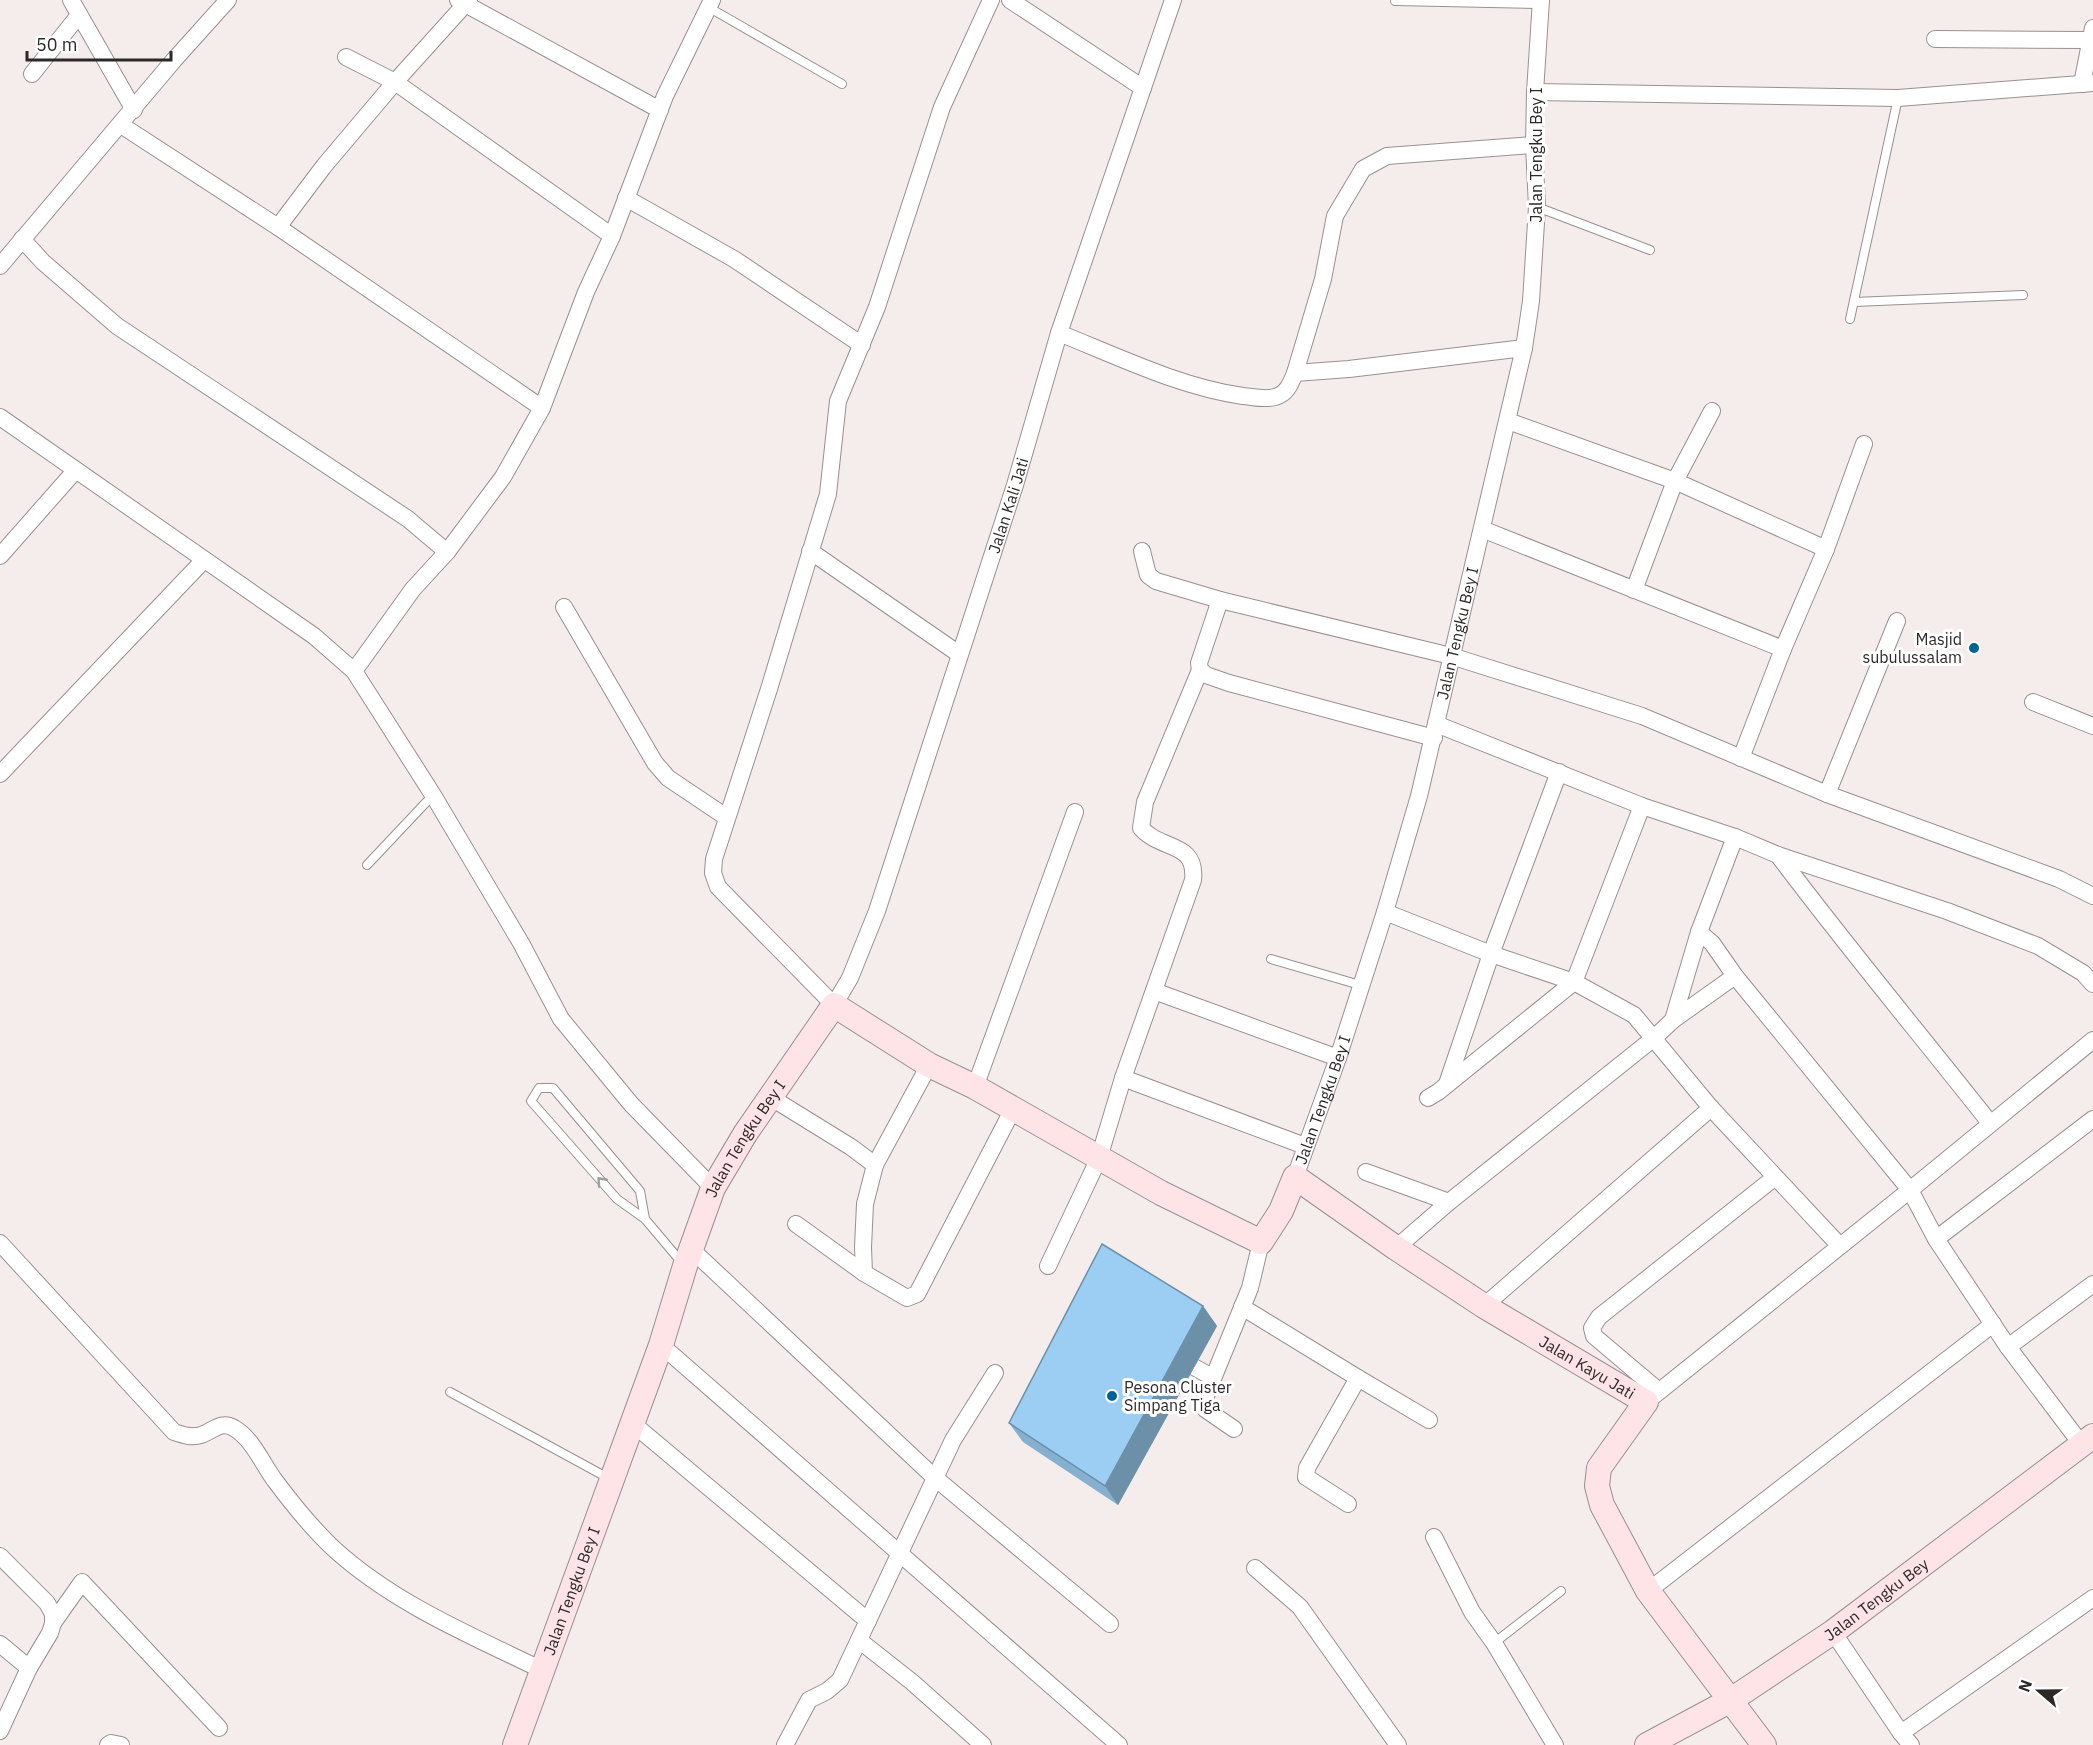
<svg xmlns="http://www.w3.org/2000/svg" width="2093" height="1745" viewBox="0 0 2093 1745" font-family="'IBM Plex Sans',sans-serif">
	<style>
		.lines { fill: none; stroke-linecap: round; stroke-linejoin: round }
		.lane-casing { stroke: #999091; stroke-width: 10 }
		.street-casing { stroke: #999091; stroke-width: 18 }
		.secondary-casing { stroke: #999091; stroke-width: 26 }
		.lane { stroke: #fff; stroke-width: 8 }
		.street { stroke: #fff; stroke-width: 16 }
		.secondary { stroke: #fee3e7; stroke-width: 24 }
		.wall { fill: #86b0d0 }
		.shaded-wall { fill: #6d90a9 }
		.building { fill: #9ccdf2; stroke: #6d90a9; stroke-width: 1.5 }
		.oneway { stroke: #a09f9f }
		.poi-dot { fill: #026292; stroke: #fff; stroke-width: 2 }
		.labels { text-anchor: middle; stroke-width: 6; stroke-linejoin: round; paint-order: stroke }
		.street-label { font-size: 16px; fill: #2d2929; stroke: #fff }
		.poi-label { font-size: 16px; fill: #2d2929; stroke: #fff; text-anchor: end }
	</style>
	<rect width="100%" height="100%" fill="#f5ecec"/>
	<g class="lines">
		<!-- lane casing -->
		<g class="lane-casing">
			<path id="lane" d="M 1395,1 L 1540,4
				M 708,7 L 842,84
				M 1537,207 L 1650,250
				M 1854,302 L 2023,295
				M 1850,319 L 1898,98
				M 367,865 L 433,795
				M 1271,959 L 1360,985
				M 645,1219 L 640,1191 L 553,1088 L 539,1088 L 531,1101 L 617,1199 L 645,1219 L 683,1264
				M 450,1392 L 610,1479
				M 1494,1643 L 1561,1591"/>
		</g>
		<!-- street casing -->
		<g class="street-casing">
			<g id="street">
				<path d="M 71,0 L 134,110"/>
				<path d="M 458,0 L 660,110"/>
				<path id="s1" d="M 991,0 L 942,107 L 877,307 L 838,401 L 828,494 L 769,689 L 714,859 L 713,873 L 718,887 L 834,1005 L 850,978 L 877,911 L 1015,485 L 1059,333 L 1173,0"/>
				<path d="M 1010,0 L 1143,88"/>
				<path d="M 1935,39 L 2089,40"/>
				<path d="M 346,57 L 395,82 L 612,236"/>
				<path d="M 32,74 L 79,15"/>
				<path d="M 2082,84 L 2093,28"/>
				<path d="M 1535,92 L 1898,98 L 2093,83"/>
				<path d="M 121,125 L 278,227 L 542,408"/>
				<path d="M 626,198 L 734,259 L 862,345"/>
				<path d="M 278,227 L 324,166 L 395,82 L 469,0"/>
				<path d="M 22,239 L 43,262 L 117,326 L 408,519 L 447,552"/>
				<path d="M 0,266 L 174,60 L 228,0"/>
				<path d="M 1059,333 C 1119,357 1180,387 1243,396 C 1254,397 1265,400 1275,397 C 1287,394 1291,383 1295,373 L 1349,369 L 1524,348"/>
				<path d="M 1295,373 L 1323,279 L 1335,216 L 1363,169 L 1387,156 L 1534,145"/>
				<path d="M 0,417 L 314,636 L 354,671 L 433,795 L 521,943 L 561,1019 L 631,1104 L 713,1188"/>
				<path d="M 1508,421 L 1675,481 L 1826,549"/>
				<path d="M 1482,529 L 1783,649"/>
				<path d="M 810,551 L 959,654"/>
				<path d="M 1142,551 L 1148,575 L 1156,581 L 1220,600"/>
				<path d="M 0,556 L 75,471"/>
				<path d="M 1634,590 L 1675,481 L 1712,411"/>
				<path d="M 564,607 L 655,763 L 668,778 L 726,817"/>
				<path d="M 354,671 L 413,589 L 447,552 L 503,477 L 542,408 L 586,292 L 612,236 L 665,96 L 712,0"/>
				<path d="M 2033,702 L 2093,726"/>
				<path d="M 1436,724 L 1642,806 L 1735,837 L 1778,855 L 1947,911 L 2038,946 L 2083,973 L 2093,984"/>
				<path d="M 1434,738 L 1229,683 L 1206,675 L 1200,670 L 1199,663 L 1220,600 L 1451,656 L 1642,716 L 1827,794 L 2059,879 L 2093,896"/>
				<path d="M 1741,758 L 1783,649 L 1826,549 L 1864,444"/>
				<path d="M 0,774 L 204,560"/>
				<path d="M 1827,794 L 1897,621"/>
				<path d="M 1778,855 C 1846,946 1919,1033 1990,1123"/>
				<path d="M 1385,912 L 1491,954 L 1574,982 L 1634,1015 L 1711,1108 L 1840,1246"/>
				<path d="M 1699,932 L 1712,943 L 1735,976 L 1910,1190 L 1936,1239 L 2008,1347 L 2082,1445"/>
				<path d="M 1154,991 L 1338,1058"/>
				<path d="M 1673,1020 L 1699,932 L 1735,837"/>
				<path d="M 1123,1078 L 1305,1146"/>
				<path d="M 1447,1084 L 1491,954 L 1559,772"/>
				<path d="M 975,1087 L 1075,812"/>
				<path d="M 770,1097 L 851,1147 L 875,1165 L 865,1204 L 863,1247 L 864,1273 L 907,1298 L 917,1294 L 1013,1109"/>
				<path d="M 1428,1098 L 1438,1092 L 1574,982 L 1642,806"/>
				<path d="M 875,1165 L 929,1065"/>
				<path d="M 1366,1172 L 1449,1202"/>
				<path id="s2" d="M 1295,1177 L 1338,1058 L 1385,912 L 1419,796 L 1524,348 L 1531,301 L 1537,207 L 1534,145 L 1535,92 L 1541,0"/>
				<path d="M 796,1224 L 864,1273"/>
				<path d="M 1936,1239 L 2093,1119"/>
				<path d="M 0,1243 L 174,1432 C 183,1435 192,1438 201,1435 C 213,1431 221,1420 234,1428 C 253,1439 263,1465 276,1482 C 291,1502 315,1531 333,1548 C 393,1603 470,1635 542,1670"/>
				<path d="M 1396,1248 L 1449,1202 L 1654,1038 L 1673,1020 L 1735,976"/>
				<path d="M 691,1249 L 934,1477 L 1110,1624"/>
				<path d="M 1048,1266 L 1099,1158 L 1123,1078 L 1193,880 C 1197,841 1161,851 1141,828 L 1145,802 L 1200,670"/>
				<path d="M 1484,1306 L 1711,1108"/>
				<path d="M 1242,1307 L 1358,1378 L 1429,1420"/>
				<path d="M 661,1345 L 1119,1745"/>
				<path d="M 2008,1347 L 2093,1284"/>
				<path d="M 1176,1357 L 1212,1377"/>
				<path d="M 1659,1391 L 1594,1336 L 1592,1328 L 1599,1317 L 1774,1178"/>
				<path d="M 1646,1402 L 1910,1190 L 2093,1040"/>
				<path d="M 632,1423 L 868,1621"/>
				<path d="M 1234,1429 L 1205,1409 L 1203,1403 L 1250,1288 L 1261,1242"/>
				<path d="M 1348,1504 L 1306,1477 L 1307,1468 L 1358,1378"/>
				<path d="M 1434,1537 L 1472,1612 L 1494,1643 L 1555,1745"/>
				<path d="M 0,1556 L 47,1603 L 53,1614 L 53,1623 L 50,1633 L 29,1668 L 0,1731"/>
				<path d="M 1255,1568 L 1300,1607 L 1398,1745"/>
				<path d="M 1648,1591 L 1993,1324"/>
				<path d="M 53,1623 L 82,1582 L 219,1728"/>
				<path d="M 1833,1632 L 1901,1733 L 1911,1745"/>
				<path d="M 860,1641 L 912,1682 L 983,1745"/>
				<path d="M 0,1644 L 29,1668"/>
				<path d="M 1901,1733 L 2093,1598"/>
				<path d="M 108,1745 L 111,1743 L 121,1745"/>
				<path d="M 785,1745 L 809,1700 L 827,1691 L 840,1680 L 953,1440 L 995,1373"/>
			</g>
		</g>
		<!-- secondary casing -->
		<g class="secondary-casing">
			<g id="secondary">
				<path id="s3" d="M 515,1745 L 661,1345 L 685,1266 L 713,1188 L 745,1134 L 834,1005 L 929,1065 L 975,1087 L 1161,1193 L 1261,1242 L 1281,1211 L 1295,1177 L 1396,1248 L 1484,1306 L 1646,1402 L 1599,1468 L 1597,1486 L 1602,1505 L 1648,1591 L 1764,1745"/>
				<path id="s4" d="M 1647,1745 L 1731,1700 L 1833,1632 L 2093,1436"/>
			</g>
		</g>
		<!-- lane -->
		<use href="#lane" class="lane"/>
		<!-- street -->
		<use href="#street" class="street"/>
		<!-- secondary -->
		<use href="#secondary" class="secondary"/>
	</g>
	<!-- wall -->
	<path class="wall" d="M 1203,1306 L 1217,1326 L 1118,1505 L 1023,1442 L 1009,1423 Z"/>
	<!-- shaded-wall -->
	<path class="shaded-wall" d="M 1203,1306 L 1217,1326 L 1118,1505 L 1105,1486 Z"/>
	<!-- building -->
	<path class="building" d="M 1102,1244 L 1203,1306 L 1105,1486 L 1009,1423 Z"/>
	<!-- one-way arrows -->
	<defs><path id="oneway-chevron" d="M-2-3.5L2.5 0L-2 3.5" fill="none" stroke-width="1.6" stroke-linecap="round" stroke-linejoin="round" transform="scale(1.5)"/></defs>
	<use class="oneway" href="#oneway-chevron" transform="translate(601 1181) rotate(-132)"/>
	<!-- markers -->
	<g class="poi-dot">
		<circle cx="1974" cy="648" r="6"/>
		<circle cx="1112" cy="1396" r="6"/>
	</g>
	<g class="labels">
		<!-- street labels -->
		<g class="street-label">
			<text transform="translate(1536 155) rotate(-90)" y="6">Jalan Tengku Bey I</text>
			<text dy="6" stroke="none"><textPath href="#s1" startOffset="1630">Jalan Kali Jati</textPath></text>
			<text dy="6" stroke="none"><textPath href="#s2" startOffset="568">Jalan Tengku Bey I</textPath></text>
			<text dy="6" stroke="none"><textPath href="#s2" startOffset="82">Jalan Tengku Bey I</textPath></text>
			<text dy="6" stroke="none"><textPath href="#s3" startOffset="650">Jalan Tengku Bey I</textPath></text>
			<text dy="6" stroke="none"><textPath href="#s3" startOffset="1722">Jalan Kayu Jati</textPath></text>
			<text dy="6" stroke="none"><textPath href="#s3" startOffset="164">Jalan Tengku Bey I</textPath></text>
			<text dy="6" stroke="none"><textPath href="#s4" startOffset="272">Jalan Tengku Bey</textPath></text>
		</g>
		<!-- poi labels -->
		<g class="poi-label">
			<text x="1962" y="645">Masjid<tspan x="1962" dy="18">subulussalam</tspan></text>
			<text x="1124" y="1393" text-anchor="start">Pesona Cluster<tspan x="1124" dy="18">Simpang Tiga</tspan></text>
		</g>
	</g>
	<!-- north arrow -->
	<g transform="translate(2039 1691) rotate(290)" stroke="#ffffff" stroke-width="4.5" paint-order="stroke">
	<path d="M0-4.5L10 22L0 15L-10 22Z" fill="#2d2929"/>
	<text y="-9" font-size="16" font-weight="bold" text-anchor="middle" fill="#2d2929">N</text>
	</g>
	<!-- scale -->
	<path d="M27 51v9h144v-9" fill="none" stroke="#2d2929" stroke-width="3"/>
	<text x="36" y="51" font-size="18" fill="#2d2929" stroke="#ffffff" stroke-width="4.5" paint-order="stroke">50 m</text>
</svg>
